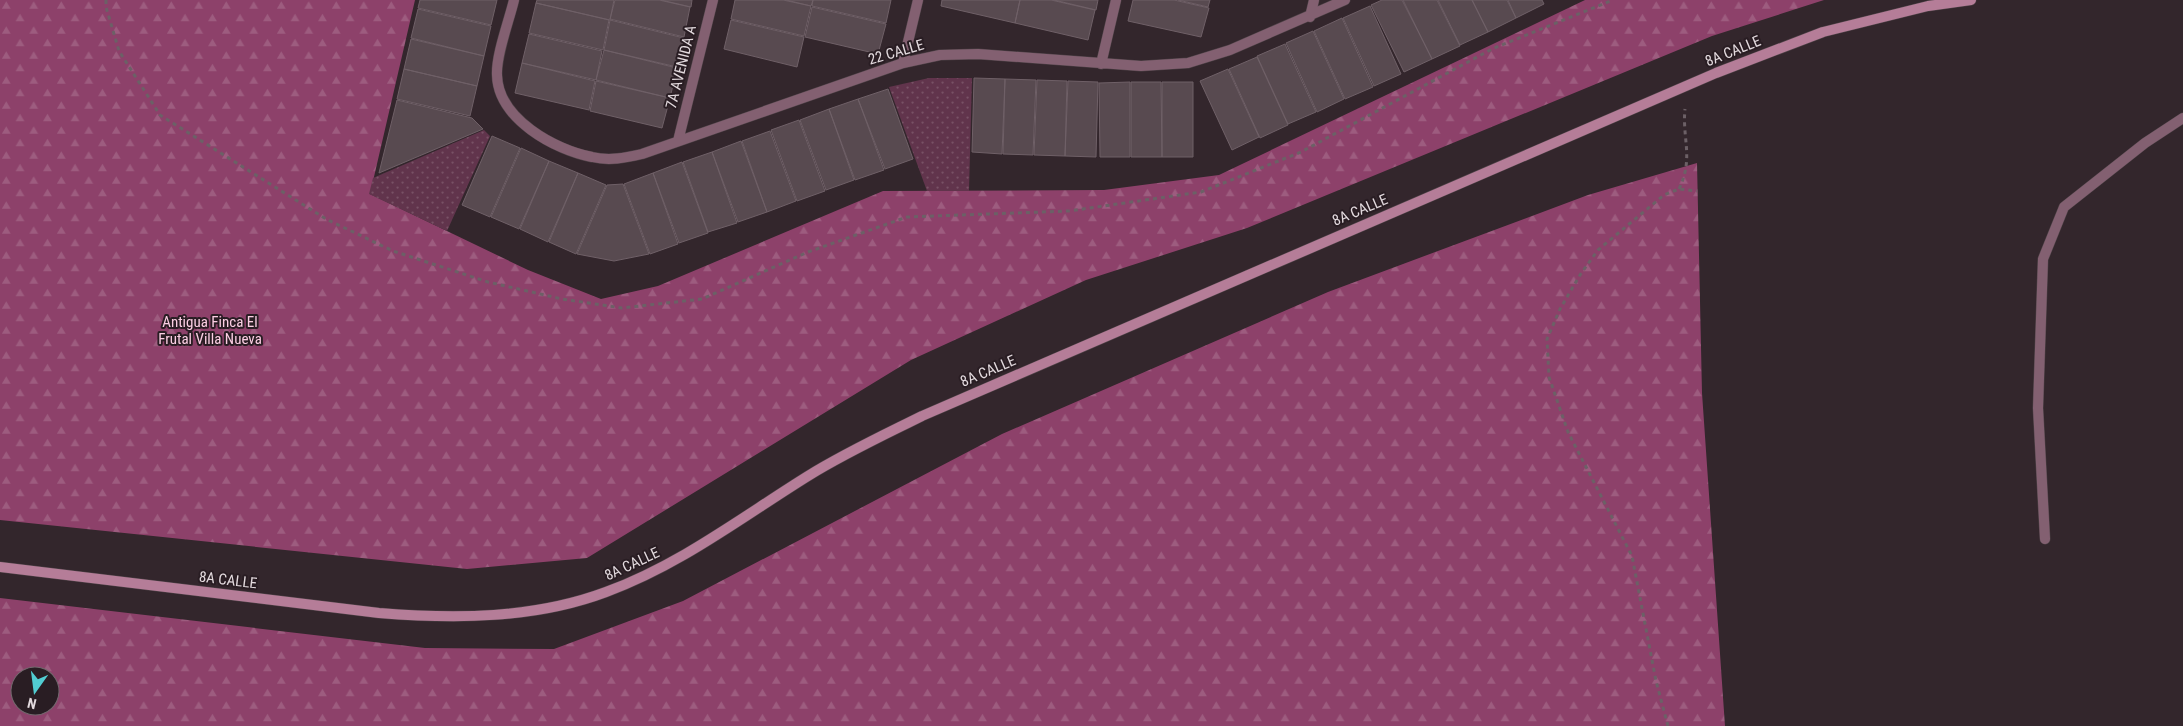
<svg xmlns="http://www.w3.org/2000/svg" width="2183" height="726" viewBox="0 0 2183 726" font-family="'Roboto Condensed',sans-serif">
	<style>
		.forest { fill: url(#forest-firs); fill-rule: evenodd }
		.park { fill: url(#park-dots) }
		.building { fill: #584a50; stroke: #6f6067 }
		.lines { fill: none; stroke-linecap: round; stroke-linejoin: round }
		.service-casing { stroke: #4f4348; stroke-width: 11 }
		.minor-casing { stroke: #4f4348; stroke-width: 11 }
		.secondary-casing { stroke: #4f4348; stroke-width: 11 }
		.path { stroke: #6c6066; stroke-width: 3; stroke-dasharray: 4 4; stroke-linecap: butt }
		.service { stroke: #836071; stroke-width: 10 }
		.minor { stroke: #836071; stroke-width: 10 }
		.secondary { stroke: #b57d98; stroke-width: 10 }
		.labels { text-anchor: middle; stroke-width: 4; stroke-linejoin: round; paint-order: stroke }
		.street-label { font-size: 15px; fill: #e3dade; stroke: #291d23 }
		.park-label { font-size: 15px; fill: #fbcee3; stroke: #291d23 }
	</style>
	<defs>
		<pattern id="forest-firs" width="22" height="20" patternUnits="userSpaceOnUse" patternTransform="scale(1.25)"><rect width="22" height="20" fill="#8d416a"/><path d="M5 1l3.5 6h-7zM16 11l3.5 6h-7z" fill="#9d5c7f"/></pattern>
		<pattern id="park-dots" width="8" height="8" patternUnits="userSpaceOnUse" patternTransform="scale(1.25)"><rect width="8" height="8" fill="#61344c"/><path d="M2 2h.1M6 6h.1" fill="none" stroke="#785165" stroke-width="1.8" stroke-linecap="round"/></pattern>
	</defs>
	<rect width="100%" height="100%" fill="#33262c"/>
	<!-- forest -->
	<path class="forest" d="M 0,0 L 415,0 L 370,194 L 528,270 L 601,299 L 658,286 L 883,191 L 1104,190 L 1219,175 L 1585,0 L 1824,0 L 1712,36 L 1247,228 L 1086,280 L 911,360 L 587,558 L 467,569 L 0,520 Z
		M 1697,163 L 1702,393 L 1725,726 L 0,726 L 0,598 L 425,648 L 554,649 L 683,601 L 1002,434 L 1328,292 L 1588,195 ZM 20,676 L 50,676 L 50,706 L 20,706 Z"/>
	<!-- park -->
	<path class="park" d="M 929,78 L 972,78 L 969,191 L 927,191 L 889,87 Z
		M 484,130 L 490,136 L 447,231 L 369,194 L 373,178 Z"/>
	<!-- building -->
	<path class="building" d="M 420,0 L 497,0 L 491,25 L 418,8 Z
		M 537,0 L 614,0 L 610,20 L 536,3 Z
		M 615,0 L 659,0 L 690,7 L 684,37 L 610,19 Z
		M 661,0 L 692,0 L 691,7 Z
		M 735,0 L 783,0 L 811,6 L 804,36 L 731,19 Z
		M 786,0 L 813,0 L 811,6 Z
		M 813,0 L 891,0 L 886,23 L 812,6 Z
		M 942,0 L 1020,0 L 1015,23 L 941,6 Z
		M 1020,0 L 1051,0 L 1095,10 L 1088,40 L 1015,23 Z
		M 1054,0 L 1098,0 L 1096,10 Z
		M 1133,0 L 1174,0 L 1209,8 L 1201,37 L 1128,21 Z
		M 1178,0 L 1210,0 L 1208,7 Z
		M 1382,0 L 1402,0 L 1432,59 L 1404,72 L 1371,5 Z
		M 1403,0 L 1437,0 L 1460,46 L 1432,59 Z
		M 1438,0 L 1472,0 L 1488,32 L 1460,45 Z
		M 1472,0 L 1507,0 L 1516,18 L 1488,32 Z
		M 1508,0 L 1542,0 L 1544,4 L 1516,18 Z
		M 536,3 L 609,20 L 603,50 L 529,33 Z
		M 1370,6 L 1401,74 L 1374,86 L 1343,18 Z
		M 812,7 L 886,24 L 878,54 L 805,37 Z
		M 418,9 L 491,26 L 484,56 L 411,38 Z
		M 1342,18 L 1373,87 L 1345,99 L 1314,31 Z
		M 610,20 L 684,38 L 677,67 L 604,50 Z
		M 731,20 L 804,37 L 797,67 L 724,49 Z
		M 1313,31 L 1344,99 L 1317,112 L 1286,43 Z
		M 529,34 L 602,51 L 596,80 L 522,63 Z
		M 411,39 L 484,56 L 477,86 L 404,69 Z
		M 1285,44 L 1316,112 L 1288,124 L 1257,56 Z
		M 604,50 L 677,68 L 670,98 L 596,80 Z
		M 1257,57 L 1288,125 L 1260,138 L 1229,69 Z
		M 522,63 L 595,81 L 589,110 L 515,93 Z
		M 404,69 L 477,86 L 470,116 L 397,99 Z
		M 1228,69 L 1259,137 L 1232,150 L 1200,81 Z
		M 974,78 L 1005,79 L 1002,154 L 972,152 Z
		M 1005,79 L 1036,80 L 1033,155 L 1003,154 Z
		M 1037,80 L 1067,81 L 1065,156 L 1034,155 Z
		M 596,81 L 670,98 L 662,128 L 590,111 Z
		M 1068,81 L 1098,82 L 1096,157 L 1065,156 Z
		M 1130,82 L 1130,157 L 1100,157 L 1099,83 Z
		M 1131,82 L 1161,82 L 1162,157 L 1131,157 Z
		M 1162,82 L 1193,82 L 1193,157 L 1162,157 Z
		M 888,89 L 913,159 L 885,169 L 858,99 Z
		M 858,99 L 884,170 L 855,180 L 829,109 Z
		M 397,100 L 472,118 L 483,129 L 379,173 Z
		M 829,109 L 854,180 L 826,190 L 800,120 Z
		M 799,120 L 825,191 L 797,201 L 771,130 Z
		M 770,131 L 796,201 L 767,212 L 742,141 Z
		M 492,136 L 520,148 L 490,217 L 462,205 Z
		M 741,141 L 767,212 L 738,222 L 712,152 Z
		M 521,148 L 549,161 L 519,229 L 491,217 Z
		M 712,152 L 737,223 L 708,232 L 683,162 Z
		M 549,161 L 578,173 L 548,242 L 520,229 Z
		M 682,162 L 708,233 L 679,243 L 653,173 Z
		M 578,173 L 606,185 L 576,254 L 549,242 Z
		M 653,173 L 678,244 L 650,254 L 624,184 Z
		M 623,184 L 649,254 L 614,261 L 577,254 L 607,185 Z"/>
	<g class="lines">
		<!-- service casing -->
		<g class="service-casing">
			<path id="service" d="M 2045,539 L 2038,408 L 2043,259 L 2064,207 L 2145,143 L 2183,118"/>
		</g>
		<!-- minor casing -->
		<g class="minor-casing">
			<path id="minor" d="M 514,0 C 509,21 496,55 497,75 C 498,119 555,150 592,157 C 609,161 625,158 642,154 L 903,63 L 940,55 L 978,54 L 1141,66 L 1188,63 L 1230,50 L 1345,0
				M 1310,17 L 1314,0
				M 903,63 L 918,0
				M 1101,64 L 1116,0
				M 678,141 L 713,0"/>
		</g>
		<!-- secondary casing -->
		<g class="secondary-casing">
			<path id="secondary" d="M 0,567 L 379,613 C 455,619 534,619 606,592 C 680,565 742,517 808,476 C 845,453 884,435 922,416 L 1716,73 L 1823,32 L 1928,6 L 1971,0"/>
		</g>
		<!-- path -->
		<path class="path" d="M 106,0 L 106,7 L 119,51 L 160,115 L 326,219 L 393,251 L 488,282 L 562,299 L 622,308 L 702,299 L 808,252 L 907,217 L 1069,211 L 1201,192 L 1301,152 L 1492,49 L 1613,0
			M 1679,189 C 1694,158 1682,139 1685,109
			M 1668,726 L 1656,681 L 1632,556 L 1568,432 L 1549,377 L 1547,339 L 1560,309 L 1580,275 L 1598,250 L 1664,195 L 1679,189 L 1697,191"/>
		<!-- service -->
		<use href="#service" class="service"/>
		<!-- minor -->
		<use href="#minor" class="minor"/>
		<!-- secondary -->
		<use href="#secondary" class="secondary"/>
	</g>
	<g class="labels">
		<!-- street labels -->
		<g class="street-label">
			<text transform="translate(1733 51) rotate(-22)" y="5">8A CALLE</text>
			<text transform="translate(896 52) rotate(-16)" y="5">22 CALLE</text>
			<text transform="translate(681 67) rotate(-76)" y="5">7A AVENIDA A</text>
			<text transform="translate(1360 210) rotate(-23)" y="5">8A CALLE</text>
			<text transform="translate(988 371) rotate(-23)" y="5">8A CALLE</text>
			<text transform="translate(632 564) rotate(-25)" y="5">8A CALLE</text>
			<text transform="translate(228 580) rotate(7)" y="5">8A CALLE</text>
		</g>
		<!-- park labels -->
		<g class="park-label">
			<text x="210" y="327">Antigua Finca El<tspan x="210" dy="17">Frutal Villa Nueva</tspan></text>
		</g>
	</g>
	<!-- north arrow -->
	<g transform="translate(35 691) rotate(194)"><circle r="24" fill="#291d23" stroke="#73696e"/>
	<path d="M0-4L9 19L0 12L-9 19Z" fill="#51ccd1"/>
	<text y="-8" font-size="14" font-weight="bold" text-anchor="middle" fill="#e3dade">N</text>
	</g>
</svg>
